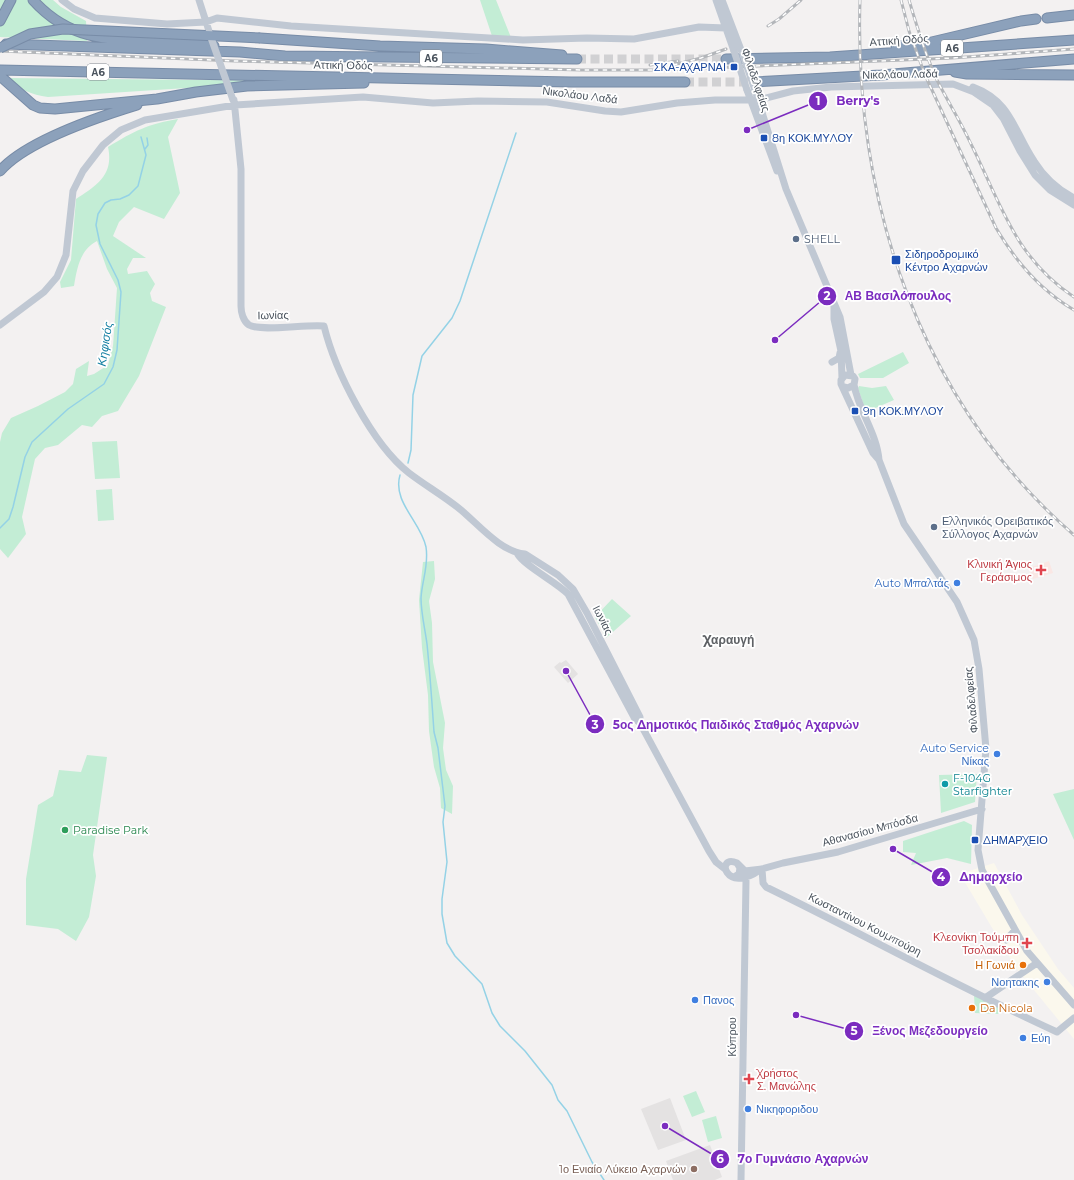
<svg xmlns="http://www.w3.org/2000/svg" width="1074" height="1180" viewBox="0 0 1074 1180" font-family="Montserrat,sans-serif">
	<style>
		.commercial { fill: #fbf8ed }
		.education { fill: #e4e2e2 }
		.medical { fill: #fae7e4 }
		.green { fill: #c3edd5 }
		.lines { fill: none; stroke-linecap: round; stroke-linejoin: round }
		.stream { stroke: #94d2e6; stroke-width: 1.5 }
		.highway-tunnel { stroke: #d1d1d3; stroke-width: 9; stroke-dasharray: 9 4.5; stroke-linecap: butt }
		.highway-casing { stroke: #788ca7; stroke-width: 11 }
		.secondary { stroke: #c0c8d3; stroke-width: 7 }
		.highway { stroke: #8ca1bb; stroke-width: 9 }
		.rail-casing { stroke: #b3b6ba; stroke-width: 3 }
		.rail { stroke: #fff; stroke-width: 1.5; stroke-dasharray: 4.5; stroke-linecap: butt }
		.highway-bridge-casing { stroke: #788ca7; stroke-width: 11; stroke-linecap: butt }
		.secondary-bridge { stroke: #c0c8d3; stroke-width: 7 }
		.highway-bridge { stroke: #8ca1bb; stroke-width: 9 }
		.transit-dot { fill: #1a4fb4; stroke: #fff; stroke-width: 1.5 }
		.service-dot { fill: #5c6f8a; stroke: #fff; stroke-width: 1.5 }
		.health-dot { fill: #e0444e; stroke: #fff; stroke-width: 1.5 }
		.shop-dot { fill: #3f7fe0; stroke: #fff; stroke-width: 1.5 }
		.culture-dot { fill: #0f9aa8; stroke: #fff; stroke-width: 1.5 }
		.leisure-dot { fill: #2e9e5b; stroke: #fff; stroke-width: 1.5 }
		.food-dot { fill: #e8710a; stroke: #fff; stroke-width: 1.5 }
		.education-dot { fill: #8d6e63; stroke: #fff; stroke-width: 1.5 }
		.labels { text-anchor: middle; stroke-width: 3.5; stroke-linejoin: round; paint-order: stroke }
		.shield { fill: #fff; stroke: #80878e; stroke-width: 1 }
		.shield-label { font-size: 10px; font-weight: bold; fill: #4a535d }
		.street-label { font-size: 11px; fill: #4a535d; stroke: #fff }
		.transit-label { font-size: 11px; fill: #164399; stroke: #fff; text-anchor: start }
		.service-label { font-size: 11px; fill: #4e5e75; stroke: #fff; text-anchor: start }
		.health-label { font-size: 11px; fill: #be3a42; stroke: #fff; text-anchor: end }
		.shop-label { font-size: 11px; fill: #366cbe; stroke: #fff; text-anchor: end }
		.culture-label { font-size: 11px; fill: #0d838f; stroke: #fff; text-anchor: start }
		.leisure-label { font-size: 11px; fill: #27864d; stroke: #fff; text-anchor: start }
		.food-label { font-size: 11px; fill: #c56008; stroke: #fff; text-anchor: end }
		.education-label { font-size: 11px; fill: #785e54; stroke: #fff; text-anchor: end }
		.water-label { font-size: 12px; font-style: italic; fill: #1780a3; stroke: #fff }
		.neighbourhood-label { font-size: 12px; font-weight: bold; fill: #5e6165; stroke: #fff }
		.leader { fill: none; stroke: #7b2cbf; stroke-width: 1.5 }
		.callout-dot { fill: #7b2cbf; stroke: #fff; stroke-width: 1.5 }
		.mark-label { font-size: 12px; text-anchor: middle; font-weight: bold; fill: #fff }
		.callout-label { font-size: 12px; text-anchor: middle; font-weight: bold; fill: #7b2cbf; stroke: #fff; stroke-width: 3.5; stroke-linejoin: round; paint-order: stroke }
	</style>
	<rect width="100%" height="100%" fill="#f3f1f1"/>
	<!-- commercial -->
	<path class="commercial" d="M 994,863 L 1022,915 L 1058,969 L 1074,988 L 1074,1039 L 1016,968 L 960,874 Z"/>
	<!-- education -->
	<path class="education" d="M 566,660 L 578,674 L 568,683 L 554,667 L 560,662 L 561,663 Z
		M 670,1098 L 686,1140 L 658,1150 L 641,1109 Z
		M 710,1145 L 722,1177 L 715,1180 L 673,1180 L 666,1161 Z"/>
	<!-- medical -->
	<path class="medical" d="M 1049,561 L 1053,573 L 1033,579 L 1029,568 Z"/>
	<!-- green -->
	<path class="green" d="M 0,0 L 53,0 L 61,7 L 86,21 L 87,41 L 0,37 Z
		M 480,0 L 496,0 L 512,40 L 493,39 Z
		M 7,78 L 294,81 L 48,97 C 31,95 20,89 7,78 Z
		M 178,119 L 168,137 L 180,193 L 164,219 L 134,207 L 119,222 L 113,236 L 146,258 L 133,258 L 127,269 L 128,274 L 147,271 L 155,284 L 150,293 L 152,301 L 166,307 L 139,376 L 118,411 L 102,416 L 92,427 L 82,425 L 58,445 L 45,448 L 35,459 L 22,517 L 26,534 L 8,558 L 0,549 L 0,442 L 2,433 L 11,418 L 38,406 L 65,392 L 73,384 L 76,369 L 89,361 L 87,376 L 94,374 L 108,365 L 113,346 L 117,288 L 107,269 L 97,241 C 80,250 77,268 74,286 L 61,288 L 60,282 L 71,260 L 76,199 C 97,185 114,175 108,147 C 134,131 148,124 178,119 Z
		M 903,352 L 909,363 L 883,378 L 860,378 L 858,374 Z
		M 859,386 L 872,388 L 886,386 L 894,400 L 866,412 L 858,388 Z
		M 117,441 L 120,478 L 95,479 L 92,442 Z
		M 112,489 L 114,520 L 98,521 L 96,490 Z
		M 434,561 L 435,579 L 429,601 L 432,623 L 433,662 L 445,723 L 443,748 L 446,770 L 453,786 L 452,814 L 441,808 L 440,788 L 434,767 L 429,731 L 428,695 L 422,648 L 419,600 L 423,562 Z
		M 612,599 L 631,616 L 606,638 L 595,617 Z
		M 87,755 L 107,757 L 93,855 L 96,876 L 89,917 L 76,941 L 58,929 L 26,925 L 26,879 L 38,805 L 53,796 L 59,770 L 81,772 Z
		M 977,774 L 975,802 L 941,813 L 939,775 Z
		M 1074,789 L 1074,840 L 1053,794 Z
		M 964,821 L 972,825 L 971,864 L 947,858 L 911,865 L 916,853 L 903,852 L 903,841 Z
		M 974,995 L 1000,1007 L 1000,1012 L 998,1014 L 975,1013 Z
		M 696,1091 L 705,1112 L 692,1117 L 683,1096 Z
		M 716,1116 L 722,1138 L 708,1142 L 702,1120 Z"/>
	<g class="lines">
		<!-- stream -->
		<path class="stream" d="M 145,149 L 148,145 L 147,138
			M 408,463 L 411,450 L 413,395 L 422,356 L 452,318 L 460,301 L 516,133
			M 400,475 C 392,502 421,522 426,547 C 429,566 422,580 421,598 C 421,613 425,629 427,644 C 430,673 432,703 434,732 L 438,748 L 445,806 L 443,822 L 447,862 L 442,899 L 442,914 L 447,943 L 455,956 L 482,984 L 492,1013 L 500,1026 L 525,1051 L 552,1085 L 558,1100 L 567,1111 L 592,1162 L 604,1180
			M 0,528 L 9,519 L 13,507 L 25,457 L 32,442 L 68,409 L 104,384 L 113,367 L 117,350 L 121,292 L 118,280 L 100,244 L 96,225 L 98,214 L 105,203 L 111,200 L 120,199 L 129,195 L 138,186 L 146,155 L 141,137"/>
		<!-- highway-tunnel -->
		<path class="highway-tunnel" d="M 577,59 L 726,59
			M 685,82 L 752,82"/>
		<!-- highway casing -->
		<g class="highway-casing">
			<path id="highway" d="M 33,0 C 86,59 147,31 214,46
				M 1047,18 L 1074,15
				M 0,21 L 11,0
				M 260,38 L 380,46 L 486,49 L 562,55
				M 6,44 L 240,52 L 285,56 L 577,59
				M 896,46 L 923,44 L 1021,21 L 1036,19
				M 726,59 L 830,57 L 1074,40
				M 0,70 L 571,82 L 685,82
				M 955,72 L 967,74 L 1074,75
				M 0,76 L 33,105 L 40,108 L 55,109 L 157,99 L 196,92 L 247,86 L 364,83
				M 755,82 L 881,75 L 1074,59
				M 0,171 C 26,141 98,117 137,105"/>
		</g>
		<!-- secondary -->
		<path class="secondary" d="M 62,0 L 74,9 L 95,18 L 167,24 L 206,22 L 217,18 L 291,26 L 523,40 L 587,38 L 634,39 L 699,27 L 726,28
			M 199,0 L 209,31
			M 716,0 L 734,51
			M 722,0 L 743,55
			M 973,87 C 1011,101 1014,131 1034,161 C 1044,177 1057,189 1074,198
			M 747,90 L 777,171
			M 755,90 L 786,189 L 840,317 L 851,375
			M 234,100 L 241,169 L 241,306 C 241,312 243,321 249,325 C 261,332 306,324 324,326 C 335,371 372,444 409,473 C 426,486 444,496 461,510 C 479,525 501,552 525,554 L 558,575 L 573,589 L 587,613 L 640,717 L 640,723 L 709,851 L 716,862 L 725,869
			M 834,306 L 834,319 L 841,351 L 842,378
			M 0,325 L 44,292 L 57,277 L 66,255 L 73,191 L 83,171 L 103,145 L 121,130 L 145,120 L 235,105 L 363,97 L 433,103 L 478,101 L 547,102 L 605,111 L 621,112 L 677,103 L 715,100 L 759,100 L 793,91 L 831,87 L 953,84 L 974,92 L 993,105 L 1003,118 L 1020,151 L 1035,175 L 1050,190 L 1074,205
			M 832,362 L 839,358 L 840,353
			M 854,385 C 859,411 877,434 879,460 L 904,524 L 957,602 L 974,640 L 979,669 L 986,749 L 978,850 L 982,870 L 1027,951 L 1074,1005
			M 844,387 L 848,388 L 854,385 L 855,379 L 853,376 L 845,375 L 841,380 L 841,384 L 873,453 L 879,460
			M 517,553 C 524,566 555,581 568,594 L 635,719 L 640,723
			M 738,864 L 745,871 L 746,881 L 741,1180
			M 762,869 L 763,883 L 766,887 C 863,934 958,987 1057,1032 L 1074,1018
			M 745,871 L 762,869 L 783,863 L 838,852 L 982,809
			M 734,877 L 739,874 L 740,868 L 737,863 C 715,854 725,895 760,870
			M 1006,940 L 1015,930
			M 985,998 L 1037,963"/>
		<!-- highway -->
		<use href="#highway" class="highway"/>
		<!-- rail casing -->
		<g class="rail-casing">
			<path id="rail" d="M 860,0 C 854,201 919,401 1074,535
				M 901,0 L 909,31 L 925,75 L 996,228 C 1016,262 1040,290 1074,310
				M 909,0 C 917,27 925,54 937,80 C 948,102 961,122 971,144 C 1001,204 1015,258 1074,297
				M 768,26 L 779,19 L 801,0
				M 0,51 L 235,61 L 581,70 L 657,70 L 830,63 L 952,58 L 1074,49
				M 650,65 L 678,61
				M 673,65 L 701,58 L 726,49"/>
		</g>
		<!-- rail -->
		<use href="#rail" class="rail"/>
		<!-- highway-bridge casing -->
		<g class="highway-bridge-casing">
			<path id="highway-bridge" d="M 0,48 L 30,34 L 63,29 L 260,38"/>
		</g>
		<!-- secondary-bridge -->
		<path class="secondary-bridge" d="M 209,32 L 233,100
			M 734,51 L 747,90
			M 743,55 L 755,90"/>
		<!-- highway-bridge -->
		<use href="#highway-bridge" class="highway-bridge"/>
	</g>
	<!-- markers -->
	<g class="transit-dot">
		<rect x="730" y="63" width="8" height="8" rx="2"/>
		<rect x="760" y="134" width="8" height="8" rx="2"/>
		<rect x="891" y="255" width="10" height="10" rx="2"/>
		<rect x="851" y="407" width="8" height="8" rx="2"/>
		<rect x="971" y="836" width="8" height="8" rx="2"/>
	</g>
	<g class="service-dot">
		<circle cx="796" cy="239" r="4"/>
		<circle cx="934" cy="527" r="4"/>
	</g>
	<g class="health-dot">
		<path d="M1039 564h4v4h4v4h-4v4h-4v-4h-4v-4h4z"/>
		<path d="M1025 937h4v4h4v4h-4v4h-4v-4h-4v-4h4z"/>
		<path d="M747 1073h4v4h4v4h-4v4h-4v-4h-4v-4h4z"/>
	</g>
	<g class="shop-dot">
		<circle cx="957" cy="583" r="4"/>
		<circle cx="997" cy="754" r="4"/>
		<circle cx="1047" cy="982" r="4"/>
		<circle cx="695" cy="1000" r="4"/>
		<circle cx="1023" cy="1038" r="4"/>
		<circle cx="748" cy="1109" r="4"/>
	</g>
	<circle class="culture-dot" cx="945" cy="784" r="4"/>
	<circle class="leisure-dot" cx="65" cy="830" r="4"/>
	<g class="food-dot">
		<circle cx="1023" cy="965" r="4"/>
		<circle cx="972" cy="1008" r="4"/>
	</g>
	<circle class="education-dot" cx="694" cy="1169" r="4"/>
	<g class="labels">
		<!-- shield labels -->
		<g class="shield">
			<rect x="941" y="40" width="22" height="16" rx="3"/>
			<rect x="420" y="50" width="22" height="16" rx="3"/>
			<rect x="87" y="64" width="22" height="16" rx="3"/>
		</g>
		<g class="shield-label">
			<text x="952" y="52">Α6</text>
			<text x="431" y="62">Α6</text>
			<text x="98" y="76">Α6</text>
		</g>
		<!-- street labels -->
		<g class="street-label">
			<text transform="translate(899 40) rotate(-4)" y="4">Αττική Οδός</text>
			<text transform="translate(343 65) rotate(1)" y="4">Αττική Οδός</text>
			<text transform="translate(900 74) rotate(-1)" y="4">Νικολάου Λαδά</text>
			<text transform="translate(756 80) rotate(71)" y="4">Φιλαδελφείας</text>
			<text transform="translate(580 95) rotate(7)" y="4">Νικολάου Λαδά</text>
			<text transform="translate(273 315) rotate(-1)" y="4">Ιωνίας</text>
			<text transform="translate(603 620) rotate(63)" y="4">Ιωνίας</text>
			<text transform="translate(971 700) rotate(-95)" y="4">Φιλαδελφείας</text>
			<text transform="translate(870 830) rotate(-15)" y="4">Αθανασίου Μπόσδα</text>
			<text transform="translate(865 924) rotate(27)" y="4">Κωσταντίνου Κουμπούρη</text>
			<text transform="translate(732 1037) rotate(-90)" y="4">Κύπρου</text>
		</g>
		<!-- transit labels -->
		<g class="transit-label">
			<text x="726" y="71" text-anchor="end">ΣΚΑ-ΑΧΑΡΝΑΙ</text>
			<text x="772" y="142">8η ΚΟΚ.ΜΥΛΟΥ</text>
			<text x="905" y="258">Σιδηροδρομικό<tspan x="905" dy="13">Κέντρο Αχαρνών</tspan></text>
			<text x="863" y="415">9η ΚΟΚ.ΜΥΛΟΥ</text>
			<text x="983" y="844">ΔΗΜΑΡΧΕΙΟ</text>
		</g>
		<!-- service labels -->
		<g class="service-label">
			<text x="804" y="243">SHELL</text>
			<text x="942" y="525">Ελληνικός Ορειβατικός<tspan x="942" dy="13">Σύλλογος Αχαρνών</tspan></text>
		</g>
		<!-- health labels -->
		<g class="health-label">
			<text x="1032" y="568">Κλινική Άγιος<tspan x="1032" dy="13">Γεράσιμος</tspan></text>
			<text x="1019" y="941">Κλεονίκη Τούμπη<tspan x="1019" dy="13">Τσολακίδου</tspan></text>
			<text x="757" y="1077" text-anchor="start">Χρήστος<tspan x="757" dy="13">Σ. Μανώλης</tspan></text>
		</g>
		<!-- shop labels -->
		<g class="shop-label">
			<text x="949" y="587">Auto Μπαλτάς</text>
			<text x="989" y="752">Auto Service<tspan x="989" dy="13">Νίκας</tspan></text>
			<text x="1039" y="986">Νοητακης</text>
			<text x="703" y="1004" text-anchor="start">Πανος</text>
			<text x="1031" y="1042" text-anchor="start">Εύη</text>
			<text x="756" y="1113" text-anchor="start">Νικηφοριδου</text>
		</g>
		<!-- culture labels -->
		<g class="culture-label">
			<text x="953" y="782">F-104G<tspan x="953" dy="13">Starfighter</tspan></text>
		</g>
		<!-- leisure labels -->
		<g class="leisure-label">
			<text x="73" y="834">Paradise Park</text>
		</g>
		<!-- food labels -->
		<g class="food-label">
			<text x="1015" y="969">Η Γωνιά</text>
			<text x="980" y="1012" text-anchor="start">Da Nicola</text>
		</g>
		<!-- education labels -->
		<g class="education-label">
			<text x="686" y="1173">1ο Ενιαίο Λύκειο Αχαρνών</text>
		</g>
		<!-- water labels -->
		<g class="water-label">
			<text transform="translate(105 344) rotate(-81)" y="4">Κηφισός</text>
		</g>
		<!-- neighbourhood labels -->
		<g class="neighbourhood-label">
			<text x="729" y="644">Χαραυγή</text>
		</g>
	</g>
	<!-- callouts -->
	<path class="leader" d="M747 130L818 101M775 340L827 296M566 671L595 724M893 849L941 877M796 1015L854 1031M665 1126L720 1159"/>
	<g class="callout-dot">
		<circle cx="747" cy="130" r="4"/>
		<circle cx="775" cy="340" r="4"/>
		<circle cx="566" cy="671" r="4"/>
		<circle cx="893" cy="849" r="4"/>
		<circle cx="796" cy="1015" r="4"/>
		<circle cx="665" cy="1126" r="4"/>
		<circle cx="818" cy="101" r="10"/>
		<circle cx="827" cy="296" r="10"/>
		<circle cx="595" cy="724" r="10"/>
		<circle cx="941" cy="877" r="10"/>
		<circle cx="854" cy="1031" r="10"/>
		<circle cx="720" cy="1159" r="10"/>
	</g>
	<g class="mark-label">
		<text x="818" y="105">1</text>
		<text x="827" y="300">2</text>
		<text x="595" y="729">3</text>
		<text x="941" y="881">4</text>
		<text x="854" y="1035">5</text>
		<text x="720" y="1163">6</text>
	</g>
	<g class="callout-label">
		<text x="858" y="105">Berry's</text>
		<text x="898" y="300">ΑΒ Βασιλόπουλος</text>
		<text x="736" y="729">5ος Δημοτικός Παιδικός Σταθμός Αχαρνών</text>
		<text x="991" y="881">Δημαρχείο</text>
		<text x="930" y="1035">Ξένος Μεζεδουργείο</text>
		<text x="803" y="1163">7ο Γυμνάσιο Αχαρνών</text>
	</g>
</svg>
